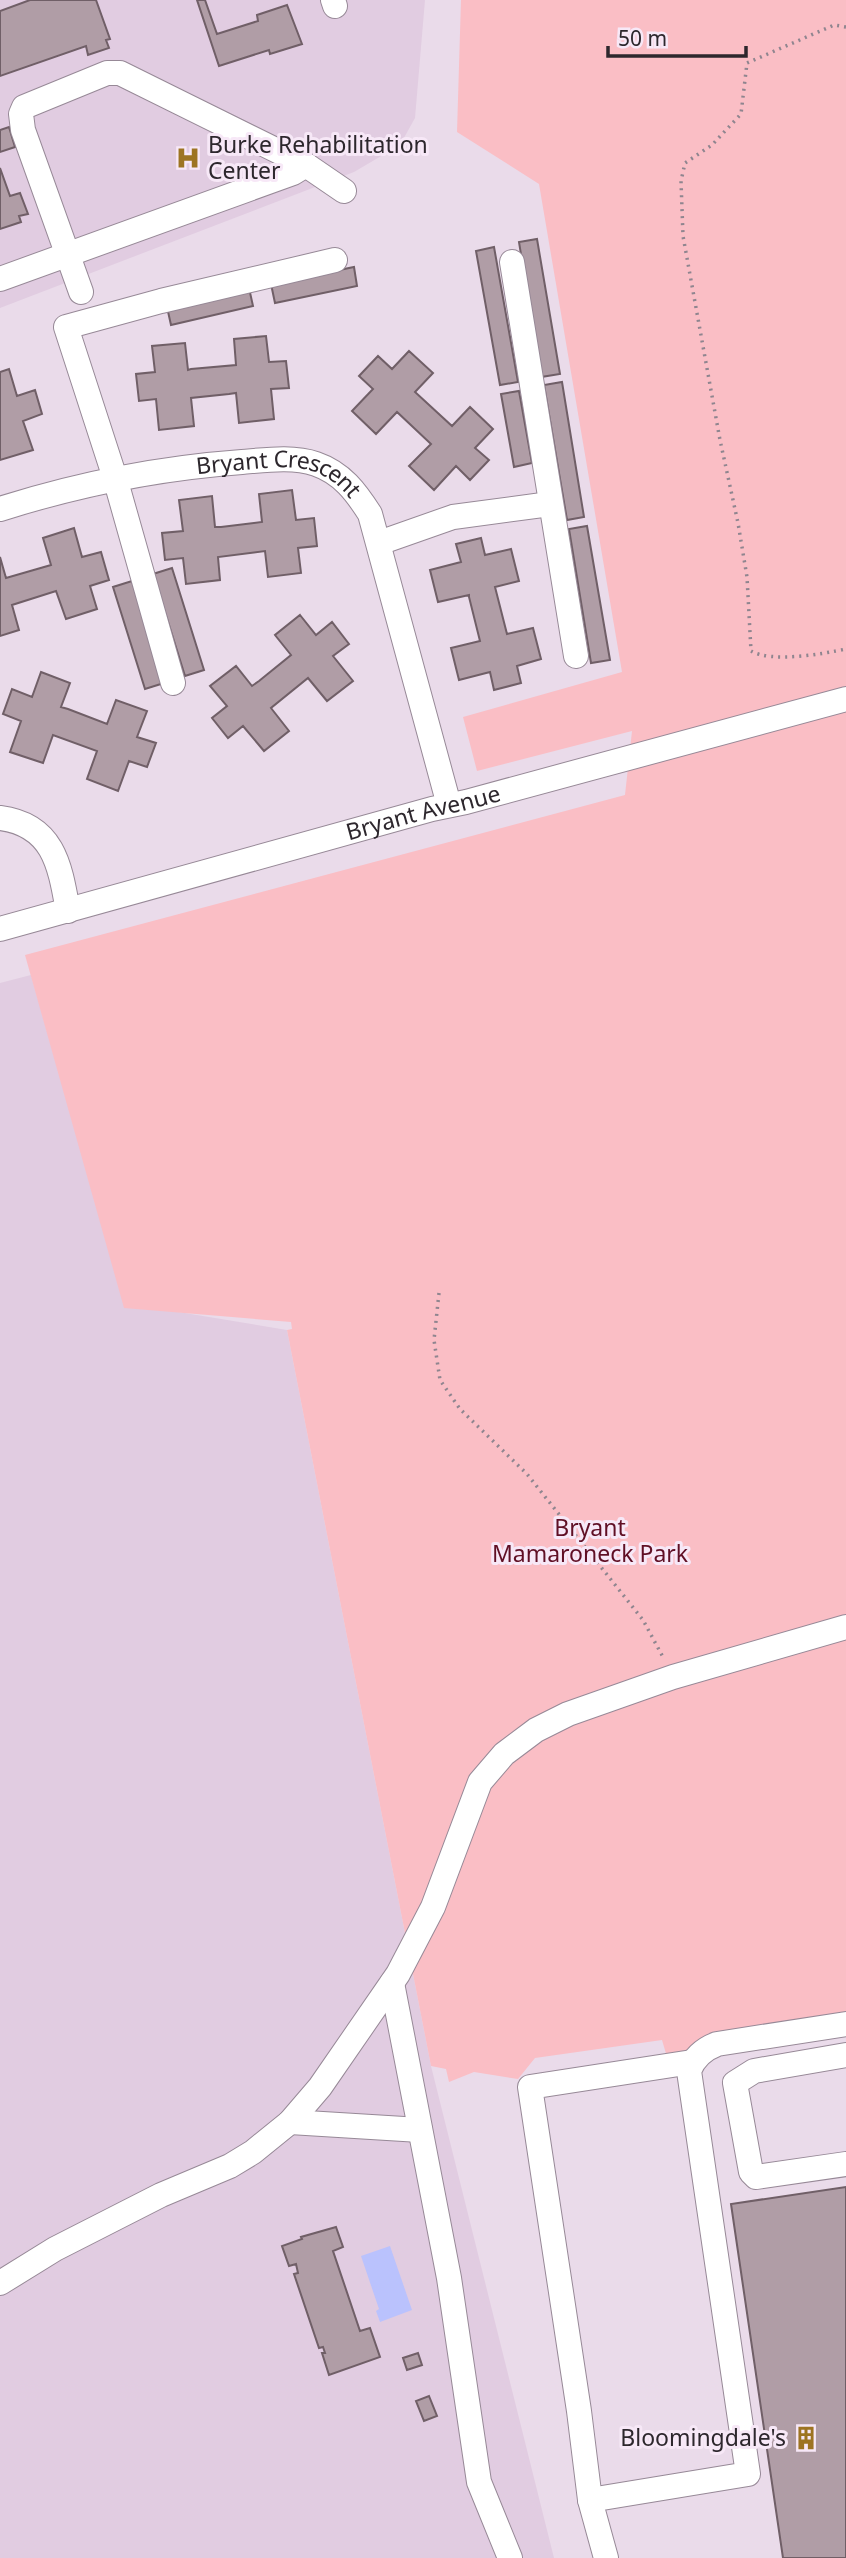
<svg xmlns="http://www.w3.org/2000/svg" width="846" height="2558" viewBox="0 0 846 2558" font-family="'Noto Sans',sans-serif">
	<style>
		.built { fill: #e1cce1 }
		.green { fill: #fabec5 }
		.water { fill: #bac2fd }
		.building { fill: #b09da6; stroke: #705f67; stroke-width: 2 }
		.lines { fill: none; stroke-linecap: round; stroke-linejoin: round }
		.minor-casing { stroke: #978997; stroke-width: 26 }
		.path { stroke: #8f858f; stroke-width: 3.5; stroke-dasharray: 2 5; stroke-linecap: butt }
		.minor { stroke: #fff; stroke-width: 24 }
		.labels { text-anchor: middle; stroke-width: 6; stroke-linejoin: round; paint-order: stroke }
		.poi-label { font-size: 23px; fill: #2d272d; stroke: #f7e8f7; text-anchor: start }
		.street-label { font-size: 23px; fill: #2d272d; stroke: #f7e8f7 }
		.park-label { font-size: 23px; fill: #600f25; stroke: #f7e8f7 }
	</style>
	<rect width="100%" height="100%" fill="#eadbea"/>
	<!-- built -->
	<path class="built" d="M 0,0 L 425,0 L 415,118 L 400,145 L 354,172 L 0,308 Z
		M 31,975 L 124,1303 L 287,1330 L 431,2066 L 554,2558 L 0,2558 L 0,983 Z"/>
	<!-- green -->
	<path class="green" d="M 461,0 L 846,0 L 846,2014 L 713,2032 L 695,2043 L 688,2053 L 667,2057 L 662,2040 L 535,2058 L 518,2079 L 474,2072 L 449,2082 L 446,2069 L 431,2066 L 287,1330 L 292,1329 L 291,1322 L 124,1308 L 25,955 L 625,795 L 632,731 L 477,771 L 463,717 L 622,672 L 539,184 L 457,132 Z"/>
	<!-- water -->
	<path class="water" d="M 390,2246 L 412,2310 L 380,2322 L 376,2311 L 379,2309 L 361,2256 Z"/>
	<!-- building -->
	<path class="building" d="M 30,0 L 96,0 L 110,39 L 106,40 L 109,48 L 88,55 L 86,46 L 0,76 L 0,11 Z
		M 197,0 L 205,0 L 217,34 L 258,21 L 257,15 L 287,5 L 302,44 L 270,54 L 269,50 L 219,66 Z
		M 9,127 L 15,147 L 0,152 L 0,130 Z
		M 0,168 L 10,196 L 20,193 L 28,214 L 19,216 L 21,222 L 0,229 Z
		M 537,239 L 560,374 L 541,377 L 519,242 Z
		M 494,247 L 518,382 L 500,385 L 476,251 Z
		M 354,267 L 357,286 L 275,303 L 271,284 Z
		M 249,288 L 253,306 L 171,325 L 167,307 Z
		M 266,336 L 269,362 L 286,361 L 289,388 L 271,389 L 274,419 L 239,423 L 236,393 L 229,394 L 191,398 L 194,426 L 159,430 L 156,399 L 139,401 L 136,374 L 155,372 L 152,346 L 185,343 L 188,370 L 191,369 L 236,365 L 234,339 Z
		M 409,351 L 433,373 L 415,392 L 452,426 L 470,407 L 493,429 L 475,448 L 489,460 L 470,480 L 456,466 L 434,490 L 409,466 L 431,444 L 397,412 L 376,434 L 352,411 L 373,389 L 359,376 L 378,356 L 392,369 Z
		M 9,369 L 17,396 L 35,390 L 42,414 L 23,421 L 33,450 L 0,460 L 0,372 Z
		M 562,382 L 584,517 L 567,520 L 544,385 Z
		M 519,391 L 532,463 L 514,467 L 501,394 Z
		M 292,490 L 296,520 L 314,518 L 317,546 L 298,548 L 301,573 L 268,577 L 265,551 L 218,557 L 220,580 L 186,584 L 183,558 L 165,560 L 162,533 L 183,531 L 179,500 L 212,496 L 215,527 L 221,527 L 262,522 L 259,494 Z
		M 587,526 L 610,660 L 591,663 L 569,529 Z
		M 74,528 L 82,557 L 101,552 L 109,580 L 90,586 L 97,609 L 66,619 L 56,591 L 12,605 L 19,630 L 0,636 L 0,557 L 6,578 L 51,565 L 43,538 Z
		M 481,538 L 485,555 L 511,549 L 519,581 L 495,587 L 507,634 L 533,628 L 541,659 L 517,666 L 521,683 L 494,690 L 490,672 L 459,680 L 451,648 L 480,641 L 469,597 L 469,595 L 438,602 L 430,570 L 461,562 L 456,544 Z
		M 172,568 L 204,670 L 185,676 L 153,574 Z
		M 132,581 L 164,683 L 145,689 L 113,587 Z
		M 300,615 L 316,635 L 332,622 L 349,644 L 333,656 L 353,681 L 327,701 L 308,678 L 271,708 L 289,731 L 264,751 L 243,726 L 228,738 L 212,718 L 227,706 L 210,686 L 236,666 L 252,686 L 259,681 L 291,655 L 275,635 Z
		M 41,672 L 70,683 L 61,707 L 68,709 L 107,724 L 116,700 L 147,711 L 137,737 L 156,743 L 147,767 L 129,761 L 118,791 L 87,779 L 97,751 L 53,735 L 43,763 L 10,752 L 21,721 L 3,714 L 12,689 L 32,697 Z
		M 846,2187 L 846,2558 L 783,2558 L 731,2204 Z
		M 336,2227 L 343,2247 L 333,2251 L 360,2331 L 370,2328 L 380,2357 L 329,2375 L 322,2353 L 325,2353 L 323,2347 L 319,2348 L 294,2274 L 298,2273 L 296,2264 L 289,2266 L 282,2246 L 302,2239 L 301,2237 Z
		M 418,2353 L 422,2365 L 407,2370 L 403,2358 Z
		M 429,2396 L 437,2416 L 424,2421 L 416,2401 Z"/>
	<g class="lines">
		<!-- minor casing -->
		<g class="minor-casing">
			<g id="minor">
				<path d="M 333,0 L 335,6"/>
				<path d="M 512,262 L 576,656"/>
				<path d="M 0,279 L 293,173 L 306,165"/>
				<path d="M 81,292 L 23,130 L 21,114 L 24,107 L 107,73 L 120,73 L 306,165 L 344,191"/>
				<path id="s1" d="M 0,509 C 79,484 159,468 242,462 C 266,460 293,456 316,464 C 342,473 356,492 370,514 L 449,805"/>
				<path d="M 379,543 L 453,517 L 550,504"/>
				<path d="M 173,683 L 115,478 L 66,327 L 161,301 L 335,260"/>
				<path d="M 0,818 C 54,825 60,866 68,911"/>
				<path id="s2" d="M 0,929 L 432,809 L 466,802 L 846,699"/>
				<path d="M 392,1983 L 449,2278 L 479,2482 L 510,2558"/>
				<path d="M 846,2055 L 754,2071 L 735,2083 L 751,2172 L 756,2177 L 846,2164"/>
				<path d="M 290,2122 L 420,2130"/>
				<path d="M 0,2283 L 55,2249 L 161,2195 L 230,2166 L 253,2152 L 290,2122 L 320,2087 L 398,1974 L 433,1907 L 480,1782 L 504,1754 L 536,1730 L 568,1714 L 673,1677 L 846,1627"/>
				<path d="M 590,2500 L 748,2474 L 689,2071 C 694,2057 704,2049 717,2044 L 846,2024"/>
				<path d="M 606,2558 L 590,2500 L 579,2411 L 530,2087 L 692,2062"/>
			</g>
		</g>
		<!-- path -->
		<path class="path" d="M 846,27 L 834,25 L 747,63 L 741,114 L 712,145 L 685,163 L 681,181 L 683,236 L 720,440 L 738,523 L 747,577 L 751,651 C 772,663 822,654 846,649
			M 439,1293 L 434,1340 L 440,1380 L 460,1409 L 527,1474 L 643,1620 L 664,1659"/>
		<!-- minor -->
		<use href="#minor" class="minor"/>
	</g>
	<!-- icons -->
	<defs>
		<g id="hospital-bare" transform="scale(1.89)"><path d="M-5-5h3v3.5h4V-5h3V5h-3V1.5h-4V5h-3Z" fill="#9d7422" stroke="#f7e8f7" stroke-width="2.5" paint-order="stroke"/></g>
		<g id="building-bare" transform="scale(1.89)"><path d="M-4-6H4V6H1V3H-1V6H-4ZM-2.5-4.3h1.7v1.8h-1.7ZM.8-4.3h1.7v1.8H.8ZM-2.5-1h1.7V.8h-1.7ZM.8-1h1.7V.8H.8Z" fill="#9d7422" stroke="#f7e8f7" stroke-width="2.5" paint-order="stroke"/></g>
	</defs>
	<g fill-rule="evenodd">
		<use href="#hospital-bare" x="188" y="158"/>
		<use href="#building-bare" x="806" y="2438"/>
	</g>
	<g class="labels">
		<!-- poi labels -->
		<g class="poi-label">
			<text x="208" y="153">Burke Rehabilitation<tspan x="208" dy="26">Center</tspan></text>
			<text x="786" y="2446" text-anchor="end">Bloomingdale's</text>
		</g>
		<!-- street labels -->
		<g class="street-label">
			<text dy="8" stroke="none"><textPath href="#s1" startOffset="287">Bryant Crescent</textPath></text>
			<text dy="8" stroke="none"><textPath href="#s2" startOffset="439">Bryant Avenue</textPath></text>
		</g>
		<!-- park labels -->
		<g class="park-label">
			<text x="590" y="1536">Bryant<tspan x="590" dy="26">Mamaroneck Park</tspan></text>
		</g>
	</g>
	<!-- scale -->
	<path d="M608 46v10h138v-10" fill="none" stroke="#2d272d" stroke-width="3.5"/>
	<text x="618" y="46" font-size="21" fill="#2d272d" stroke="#f7e8f7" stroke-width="5" paint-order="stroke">50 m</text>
</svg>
